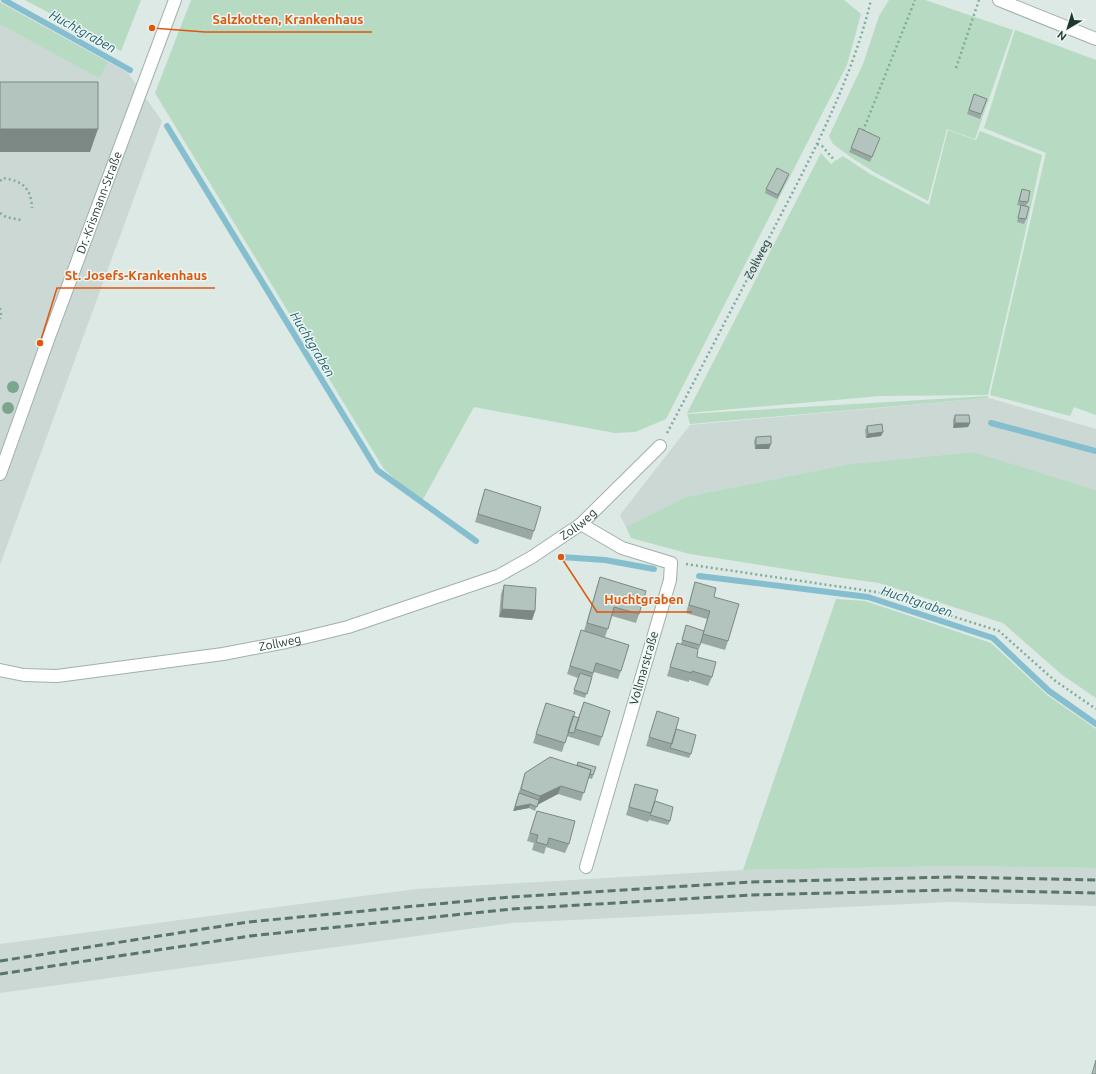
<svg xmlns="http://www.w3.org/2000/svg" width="1096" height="1074" viewBox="0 0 1096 1074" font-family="Ubuntu,sans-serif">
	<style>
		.built { fill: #cbd8d3 }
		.green { fill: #b6dac2 }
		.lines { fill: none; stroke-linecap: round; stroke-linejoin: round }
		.stream { stroke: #85bece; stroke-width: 6 }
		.minor-casing { stroke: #a0b0ab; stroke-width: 14 }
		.path { stroke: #7eaca0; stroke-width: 2.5; stroke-dasharray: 2 3; stroke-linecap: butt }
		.minor { stroke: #fff; stroke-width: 12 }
		.rail { stroke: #59746e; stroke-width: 3; stroke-dasharray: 8 4; stroke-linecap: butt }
		.tree { fill: #7ba58e }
		.wall { fill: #9aa8a3 }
		.shaded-wall { fill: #7d8884 }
		.building { fill: #b3c3bd; stroke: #7d8884 }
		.labels { text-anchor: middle; stroke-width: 3; stroke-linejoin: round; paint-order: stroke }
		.street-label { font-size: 12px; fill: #1f3732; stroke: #edf6f2 }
		.water-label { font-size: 13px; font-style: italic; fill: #1c5e71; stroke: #edf6f2 }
		.leader { fill: none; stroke: #de570e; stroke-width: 1.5 }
		.callout-dot { fill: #de570e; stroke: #edf6f2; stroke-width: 1.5 }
		.callout-label { font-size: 13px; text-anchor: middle; font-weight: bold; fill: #de570e; stroke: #edf6f2; stroke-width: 3; stroke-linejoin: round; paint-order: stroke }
	</style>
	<rect width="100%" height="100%" fill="#dde9e4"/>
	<!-- built -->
	<path class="built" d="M 0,2 L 128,73 L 162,121 L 0,565 Z
		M 989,398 L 1096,429 L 1096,490 L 974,452 L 850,464 L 686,497 L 626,527 L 620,515 L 690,425 Z
		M 955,866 L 1096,868 L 1096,906 L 949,902 L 511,923 L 0,993 L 0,944 L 247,911 L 417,889 L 743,870 Z"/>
	<!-- green -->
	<path class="green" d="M 25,0 L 141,0 L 121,51 Z
		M 191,0 L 844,0 L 861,14 L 847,65 L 666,419 L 635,432 L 615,433 L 474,407 L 421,503 L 384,469 L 155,93 Z
		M 889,0 L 925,0 L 1013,30 L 975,139 L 947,129 L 928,201 L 874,172 L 852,158 L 833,144 L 829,136 L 863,64 L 879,16 Z
		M 0,3 L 108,62 L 99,78 L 0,24 Z
		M 1015,30 L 1096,60 L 1096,415 L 1074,407 L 1070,416 L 990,395 L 1046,153 L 984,128 Z
		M 948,130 L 976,140 L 980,131 L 1042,155 L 1021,252 L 988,395 L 880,396 L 687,413 L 821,153 L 831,164 L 843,156 L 870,174 L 929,205 Z
		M 988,396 L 988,398 L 690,424 L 687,414 Z
		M 974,452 L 1096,490 L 1096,698 L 1061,674 L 1003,623 L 879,583 L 843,578 L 690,554 L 631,538 L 626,527 L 686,497 L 850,464 Z
		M 836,599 L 865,601 L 991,643 L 1047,695 L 1096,729 L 1096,868 L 955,866 L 743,870 Z"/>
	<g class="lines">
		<!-- stream -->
		<path class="stream" d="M 4,0 L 130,70
			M 167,126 L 377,470 L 476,541
			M 991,423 L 1096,451
			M 561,557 L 605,560 L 654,569
			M 699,576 L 868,597 L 993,638 L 1049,691 L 1096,724"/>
		<!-- minor casing -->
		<g class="minor-casing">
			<g id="minor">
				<path d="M 999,0 L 1096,39"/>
				<path id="s2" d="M 0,474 L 49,337 L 175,0"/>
				<path d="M 581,524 L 622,548 L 671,563 L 670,580 L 586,867"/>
				<path id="s3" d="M 0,670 L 24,675 L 57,676 L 223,654 L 286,642 L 348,627 L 498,576 L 532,557 L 581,524 L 660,446"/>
			</g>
		</g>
		<!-- path -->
		<g class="path">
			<path d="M 956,68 L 979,0"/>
			<path d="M 863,131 L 915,0"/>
			<path d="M 817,144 L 822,146 L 835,161"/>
			<path d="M 0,181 L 3,178 C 23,181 31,188 32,208"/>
			<path d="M 0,213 L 6,217 L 21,220"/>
			<path d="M 0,308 L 1,314 L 0,319"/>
			<path id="s1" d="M 667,433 C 702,367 736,300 771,234 C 810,159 851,83 871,0"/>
			<path d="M 686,564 L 876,592 L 999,631 L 1054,680 L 1096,709"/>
		</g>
		<!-- minor -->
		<use href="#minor" class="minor"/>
		<!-- rail -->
		<path class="rail" d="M 0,961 L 248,922 L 510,897 L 751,882 L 952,877 L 1096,880
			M 0,974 L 250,936 L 512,909 L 752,895 L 952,890 L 1096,893"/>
	</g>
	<!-- trees -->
	<g class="tree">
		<circle cx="13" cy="387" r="6"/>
		<circle cx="8" cy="408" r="6"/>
	</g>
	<!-- wall -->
	<path class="wall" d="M 974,94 L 987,99 L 980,119 L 967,114 Z
		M 880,138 L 870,162 L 849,152 L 851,148 Z
		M 789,174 L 777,199 L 765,193 L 766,189 Z
		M 1022,189 L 1028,202 L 1026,206 L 1026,219 L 1024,224 L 1017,222 L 1021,206 L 1017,205 Z
		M 955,415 L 970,423 L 968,427 L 953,428 L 953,420 Z
		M 867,426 L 883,432 L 881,436 L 866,438 L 865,430 Z
		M 756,437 L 769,449 L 755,449 L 754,441 Z
		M 485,489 L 534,531 L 531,540 L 475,522 Z
		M 600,577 L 639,614 L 636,623 L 612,616 L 605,637 L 587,632 L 621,671 L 618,679 L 594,672 L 585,698 L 573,694 L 578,678 L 567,674 L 581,630 L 584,631 L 597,586 Z
		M 695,582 L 714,597 L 728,641 L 725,650 L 701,643 L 699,649 L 681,644 L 685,630 L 704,631 L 707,619 L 686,613 Z
		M 504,585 L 535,611 L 532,620 L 499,617 L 501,594 Z
		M 677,643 L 697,657 L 712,677 L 708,686 L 689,680 L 689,682 L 667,676 Z
		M 584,702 L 602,737 L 599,746 L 567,736 L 562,752 L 533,743 L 546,703 L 573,716 L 578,718 Z
		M 657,711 L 676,729 L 691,754 L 689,758 L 646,746 Z
		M 576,765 L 596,767 L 592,779 L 588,778 L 581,801 L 558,794 L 537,805 L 535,811 L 529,808 L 513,811 L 525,773 Z
		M 635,784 L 655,801 L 670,821 L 668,825 L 649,820 L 648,822 L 626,815 Z
		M 537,811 L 569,844 L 565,853 L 546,847 L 544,854 L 532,850 L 534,843 L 527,841 Z"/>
	<!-- shaded-wall -->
	<path class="shaded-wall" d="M 0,129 L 98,129 L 90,152 L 0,152 Z
		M 789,174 L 787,179 L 777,199 L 778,195 Z
		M 955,423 L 970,423 L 968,427 L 953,428 Z
		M 883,432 L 881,436 L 866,438 L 868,434 Z
		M 771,444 L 769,449 L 755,449 L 756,445 Z
		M 502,609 L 535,611 L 532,620 L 499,617 Z
		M 561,786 L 558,794 L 537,805 L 540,796 Z
		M 530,804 L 529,808 L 513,811 L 515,807 Z"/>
	<!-- building -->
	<path class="building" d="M 0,82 L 98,82 L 98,129 L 0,129 Z
		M 974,94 L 987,99 L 981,114 L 969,110 Z
		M 859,128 L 880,138 L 872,157 L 851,148 Z
		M 777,168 L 789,174 L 778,195 L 766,189 Z
		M 1022,189 L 1030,191 L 1028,202 L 1019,201 Z
		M 1021,205 L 1029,207 L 1026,219 L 1018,218 Z
		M 955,415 L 969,415 L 970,423 L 955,423 Z
		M 882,424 L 883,432 L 868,434 L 867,426 Z
		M 771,436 L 771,444 L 756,445 L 756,437 Z
		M 485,489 L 541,507 L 534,531 L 478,514 Z
		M 600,577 L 646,591 L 639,614 L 614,607 L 608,629 L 587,623 Z
		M 695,582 L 716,588 L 714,597 L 739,604 L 728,641 L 703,634 L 710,611 L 689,605 Z
		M 504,585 L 536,588 L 535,611 L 502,609 Z
		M 686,625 L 704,631 L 700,645 L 682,640 Z
		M 581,630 L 629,645 L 621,671 L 596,663 L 593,673 L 570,666 Z
		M 677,643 L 698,649 L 697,657 L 716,662 L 712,677 L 692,671 L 692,673 L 670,667 Z
		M 580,673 L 592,677 L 587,694 L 574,690 Z
		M 584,702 L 610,711 L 602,737 L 575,729 Z
		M 546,703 L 575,712 L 565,743 L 536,734 Z
		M 657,711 L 679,718 L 672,744 L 649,737 Z
		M 573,716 L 579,718 L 574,733 L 568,732 Z
		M 676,729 L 696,735 L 691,754 L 670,748 Z
		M 550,757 L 591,770 L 584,793 L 561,786 L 540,796 L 521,789 L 525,773 Z
		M 578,762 L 596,767 L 593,775 L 590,774 L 591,770 L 577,765 Z
		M 635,784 L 658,790 L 651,813 L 629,807 Z
		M 519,793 L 539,800 L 537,807 L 530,804 L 515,807 Z
		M 655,801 L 673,807 L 670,821 L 650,815 Z
		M 537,811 L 575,821 L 569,844 L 549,838 L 547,845 L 536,842 L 538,835 L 530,833 Z
		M 1096,1060 L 1096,1074 L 1092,1074 Z"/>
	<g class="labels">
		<!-- street labels -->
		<g class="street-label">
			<text dy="4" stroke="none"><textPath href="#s2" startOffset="289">Dr.-Krismann-Straße</textPath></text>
			<text dy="4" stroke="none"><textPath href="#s1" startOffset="196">Zollweg</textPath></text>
			<text dy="4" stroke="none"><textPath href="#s3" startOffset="607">Zollweg</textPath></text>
			<text dy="4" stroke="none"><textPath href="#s3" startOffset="283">Zollweg</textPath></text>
			<text transform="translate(644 668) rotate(-74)" y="4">Vollmarstraße</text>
		</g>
		<!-- water labels -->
		<g class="water-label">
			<text transform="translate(83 31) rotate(29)" y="5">Huchtgraben</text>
			<text transform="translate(313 344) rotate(59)" y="5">Huchtgraben</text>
			<text transform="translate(917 601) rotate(18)" y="5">Huchtgraben</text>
		</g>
	</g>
	<!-- callouts -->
	<path class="leader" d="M152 28L205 32H372M40 343L57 288H215M561 557L597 612H692"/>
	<g class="callout-dot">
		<circle cx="152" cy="28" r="4"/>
		<circle cx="40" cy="343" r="4"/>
		<circle cx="561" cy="557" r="4"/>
	</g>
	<g class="callout-label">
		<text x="288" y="24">Salzkotten, Krankenhaus</text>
		<text x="136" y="280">St. Josefs-Krankenhaus</text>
		<text x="644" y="604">Huchtgraben</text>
	</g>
	<!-- north arrow -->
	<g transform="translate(1068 28) rotate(218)" stroke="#edf6f2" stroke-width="3" paint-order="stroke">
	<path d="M0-3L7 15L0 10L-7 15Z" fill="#1f3732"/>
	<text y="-6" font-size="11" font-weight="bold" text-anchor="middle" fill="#1f3732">N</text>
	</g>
</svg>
